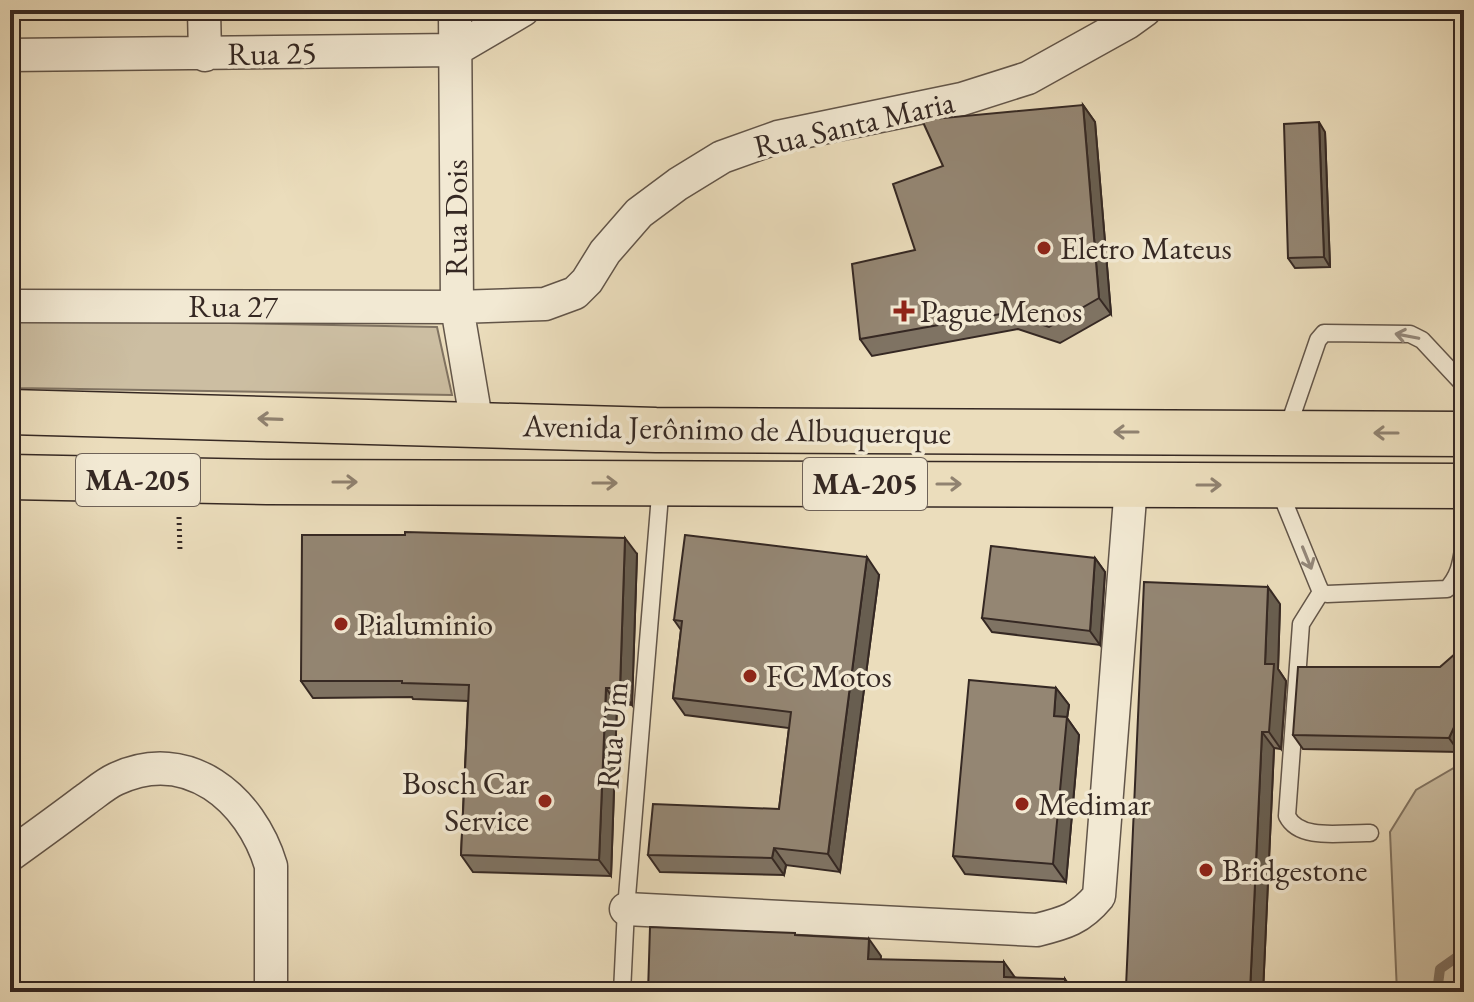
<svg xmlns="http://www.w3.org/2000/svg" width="1474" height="1002" viewBox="0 0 1474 1002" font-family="'EB Garamond',serif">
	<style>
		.green { fill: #ccbea2; stroke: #807362; stroke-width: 2 }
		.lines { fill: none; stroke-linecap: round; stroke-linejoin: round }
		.stream { stroke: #7d6f60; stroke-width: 10 }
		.service-casing { stroke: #625549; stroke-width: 19 }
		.minor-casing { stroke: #625549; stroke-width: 35 }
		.primary-casing { stroke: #352823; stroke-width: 47 }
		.path { stroke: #352823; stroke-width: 5; stroke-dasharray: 2 4; stroke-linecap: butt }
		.service { stroke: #f2e9d3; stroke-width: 16 }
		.minor { stroke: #f2e9d3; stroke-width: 32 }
		.primary { stroke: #ebddbc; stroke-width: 44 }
		.wall { fill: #7f7363; stroke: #352823; stroke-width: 2 }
		.shaded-wall { fill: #685e50; stroke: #352823; stroke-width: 2 }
		.building { fill: #948673; stroke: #352823; stroke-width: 2 }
		.oneway { stroke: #94887b }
		.oneway2 { stroke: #908270 }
		.poi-dot { fill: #8f2418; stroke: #f2e9d3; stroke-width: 3 }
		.labels { text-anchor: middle; stroke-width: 7; stroke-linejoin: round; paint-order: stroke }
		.shield { fill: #f2e9d3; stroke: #6e6258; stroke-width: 2 }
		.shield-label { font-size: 30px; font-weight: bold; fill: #352823 }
		.street-label { font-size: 32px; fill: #352823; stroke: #f2e9d3 }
		.poi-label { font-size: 32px; fill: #352823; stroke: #f2e9d3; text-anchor: start }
	</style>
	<rect width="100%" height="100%" fill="#ebddbc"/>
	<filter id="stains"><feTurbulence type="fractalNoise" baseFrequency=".0025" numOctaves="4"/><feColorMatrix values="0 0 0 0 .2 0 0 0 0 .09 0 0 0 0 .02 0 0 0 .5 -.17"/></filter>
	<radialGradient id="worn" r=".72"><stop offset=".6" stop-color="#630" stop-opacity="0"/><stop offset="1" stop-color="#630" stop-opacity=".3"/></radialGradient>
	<!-- green -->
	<path class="green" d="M 10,319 L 437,327 L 452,395 L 16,388 L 10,377 Z
		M 1464,762 L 1464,992 L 1397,992 L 1390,832 L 1416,790 Z"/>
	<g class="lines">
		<!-- stream -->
		<path class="stream" d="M 1437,992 L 1440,969 L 1464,952"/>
		<!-- service casing -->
		<g class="service-casing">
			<path id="service" d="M 1287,430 L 1318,340 L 1324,333 L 1410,334 L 1422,340 L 1464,385
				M 1278,487 L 1318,585 L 1321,592 L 1327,594 L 1447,589 C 1460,575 1461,562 1464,544
				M 1321,592 L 1301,624 L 1287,816 C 1300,842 1344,832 1370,833
				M 622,992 L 626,909 L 661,483"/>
		</g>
		<!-- minor casing -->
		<g class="minor-casing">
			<path id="minor" d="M 204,10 L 205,55
				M 455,10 L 457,307 L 477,425
				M 10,55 L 455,50 L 523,10
				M 10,306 L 457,307 L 545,304 L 575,293 L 587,281 L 605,252 L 639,213 L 678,184 L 722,157 L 778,137 L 962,99 L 1028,78 L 1127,23 L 1145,10
				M 10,855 C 35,837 60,819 85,800 C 95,793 105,784 116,779 C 188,745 251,799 271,866 L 271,992
				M 626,909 L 1037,930 C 1065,923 1080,919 1099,896 L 1131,485"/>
		</g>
		<!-- primary casing -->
		<g class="primary-casing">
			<path id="primary" d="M 10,412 L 656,430 L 1464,434
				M 10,477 L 267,482 L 1464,486"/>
		</g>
		<!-- path -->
		<path class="path" d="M 179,517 L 180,551"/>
		<!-- service -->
		<use href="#service" class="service"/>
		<!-- minor -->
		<use href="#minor" class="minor"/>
		<!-- primary -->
		<use href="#primary" class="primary"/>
	</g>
	<!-- wall -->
	<path class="wall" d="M 1083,105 L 1095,122 L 1111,314 L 1060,343 L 1018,329 L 872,356 L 860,339 L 915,250 L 943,166 Z
		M 1325,132 L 1330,267 L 1295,268 L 1288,258 Z
		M 637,554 L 632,705 L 617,704 L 611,876 L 473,872 L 461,855 L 468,701 L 413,699 L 412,697 L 313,698 L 301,681 Z
		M 1095,558 L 1105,572 L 1100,645 L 992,632 L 982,618 Z
		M 879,575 L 840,872 L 786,865 L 784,875 L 660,872 L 648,855 L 779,809 L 789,728 L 685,715 L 673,698 L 681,630 L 674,620 Z
		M 1280,604 L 1278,669 L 1286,681 L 1281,749 L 1274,748 L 1263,992 L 1130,992 L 1126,987 Z
		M 1440,667 L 1459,752 L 1303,749 L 1293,735 Z
		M 1056,688 L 1069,705 L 1067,718 L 1079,735 L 1066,882 L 965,874 L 953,856 Z"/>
	<!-- shaded-wall -->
	<path class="shaded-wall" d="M 1083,105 L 1095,122 L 1111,314 L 1099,298 Z
		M 1319,122 L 1325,132 L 1330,267 L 1324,257 Z
		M 625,538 L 637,554 L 632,705 L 620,688 Z
		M 867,557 L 879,575 L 840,872 L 828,854 Z
		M 1095,558 L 1105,572 L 1100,645 L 1090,631 Z
		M 1268,587 L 1280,604 L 1278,669 L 1286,681 L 1281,749 L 1269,732 L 1265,664 Z
		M 606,688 L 617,704 L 611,876 L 599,860 Z
		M 1056,688 L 1069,705 L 1067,718 L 1079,735 L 1066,882 L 1053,864 L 1054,716 Z
		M 1464,706 L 1464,741 L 1459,752 L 1449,738 Z
		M 1262,732 L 1274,748 L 1263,992 L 1250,992 Z
		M 774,848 L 786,865 L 784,875 L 772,858 Z
		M 869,939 L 881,956 L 880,976 L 868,959 Z
		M 1004,962 L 1016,979 L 1004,977 Z
		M 1065,979 L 1074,992 L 1065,992 Z"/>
	<!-- building -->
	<path class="building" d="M 1083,105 L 1099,298 L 1049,327 L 1006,313 L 860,339 L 852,264 L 915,250 L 893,184 L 943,166 L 922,120 Z
		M 1319,122 L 1324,257 L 1288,258 L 1284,124 Z
		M 405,532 L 625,538 L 620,688 L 606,688 L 599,860 L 461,855 L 469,685 L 402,683 L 402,681 L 301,681 L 302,535 L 405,535 Z
		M 685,535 L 867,557 L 828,854 L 774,848 L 772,858 L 648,855 L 653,804 L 779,809 L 791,712 L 673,698 L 682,621 L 674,620 Z
		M 991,546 L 1095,558 L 1090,631 L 982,618 Z
		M 1144,582 L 1268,587 L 1265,664 L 1274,664 L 1269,732 L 1262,732 L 1250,992 L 1143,992 L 1126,987 Z
		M 1464,646 L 1464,706 L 1449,738 L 1293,735 L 1298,667 L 1440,667 Z
		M 969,680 L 1056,688 L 1054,716 L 1067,717 L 1053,864 L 953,856 Z
		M 650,927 L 795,933 L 795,935 L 869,939 L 868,959 L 1004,962 L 1004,977 L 1065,979 L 1065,992 L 648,992 Z"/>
	<!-- one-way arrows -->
	<defs><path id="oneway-shaft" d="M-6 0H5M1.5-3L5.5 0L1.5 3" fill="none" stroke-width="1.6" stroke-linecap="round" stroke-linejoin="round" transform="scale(2)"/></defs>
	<g class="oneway">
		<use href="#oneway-shaft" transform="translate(1407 336) rotate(-169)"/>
		<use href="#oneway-shaft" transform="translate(1307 558) rotate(68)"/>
	</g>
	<g class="oneway2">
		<use href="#oneway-shaft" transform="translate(270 419) rotate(-178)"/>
		<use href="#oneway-shaft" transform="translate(1126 432) rotate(-180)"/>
		<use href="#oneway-shaft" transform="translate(1386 433) rotate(-180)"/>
		<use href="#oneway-shaft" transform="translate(345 482)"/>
		<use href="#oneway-shaft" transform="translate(605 483)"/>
		<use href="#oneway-shaft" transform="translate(949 484)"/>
		<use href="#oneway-shaft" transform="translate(1209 485)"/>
	</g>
	<!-- markers -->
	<g class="poi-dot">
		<circle cx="1044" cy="248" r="8"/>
		<path d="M900 299h8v8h8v8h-8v8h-8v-8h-8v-8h8z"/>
		<circle cx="341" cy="624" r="8"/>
		<circle cx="750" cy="676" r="8"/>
		<circle cx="545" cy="801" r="8"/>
		<circle cx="1022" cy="804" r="8"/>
		<circle cx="1206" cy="870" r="8"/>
	</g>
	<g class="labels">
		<!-- shield labels -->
		<g class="shield">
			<rect x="76" y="454" width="124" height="52" rx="6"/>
			<rect x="803" y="458" width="124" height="52" rx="6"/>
		</g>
		<g class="shield-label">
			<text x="138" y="490">MA-205</text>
			<text x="865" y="494">MA-205</text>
		</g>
		<!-- street labels -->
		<g class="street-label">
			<text transform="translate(272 53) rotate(-1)" y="11">Rua 25</text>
			<text transform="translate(854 124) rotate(-13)" y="11">Rua Santa Maria</text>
			<text transform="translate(456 218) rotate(-90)" y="11">Rua Dois</text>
			<text x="233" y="317">Rua 27</text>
			<text transform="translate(737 429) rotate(1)" y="11">Avenida Jerônimo de Albuquerque</text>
			<text transform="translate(612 735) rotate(-85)" y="11">Rua Um</text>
		</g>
		<!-- poi labels -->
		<g class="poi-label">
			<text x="1060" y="259">Eletro Mateus</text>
			<text x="920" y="322">Pague Menos</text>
			<text x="357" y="635">Pialuminio</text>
			<text x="766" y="687">FC Motos</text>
			<text x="529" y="794" text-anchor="end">Bosch Car<tspan x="529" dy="37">Service</tspan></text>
			<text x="1038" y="815">Medimar</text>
			<text x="1222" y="881">Bridgestone</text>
		</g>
	</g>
	<!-- margin -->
	<rect width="1474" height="1002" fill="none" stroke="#ebddbc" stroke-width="40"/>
	<rect x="12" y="12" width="1450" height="978" fill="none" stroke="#352823" stroke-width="4"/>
	<rect x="20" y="20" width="1434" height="962" fill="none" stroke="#352823" stroke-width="2"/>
	<rect width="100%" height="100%" filter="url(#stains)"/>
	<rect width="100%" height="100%" fill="url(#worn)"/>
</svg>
